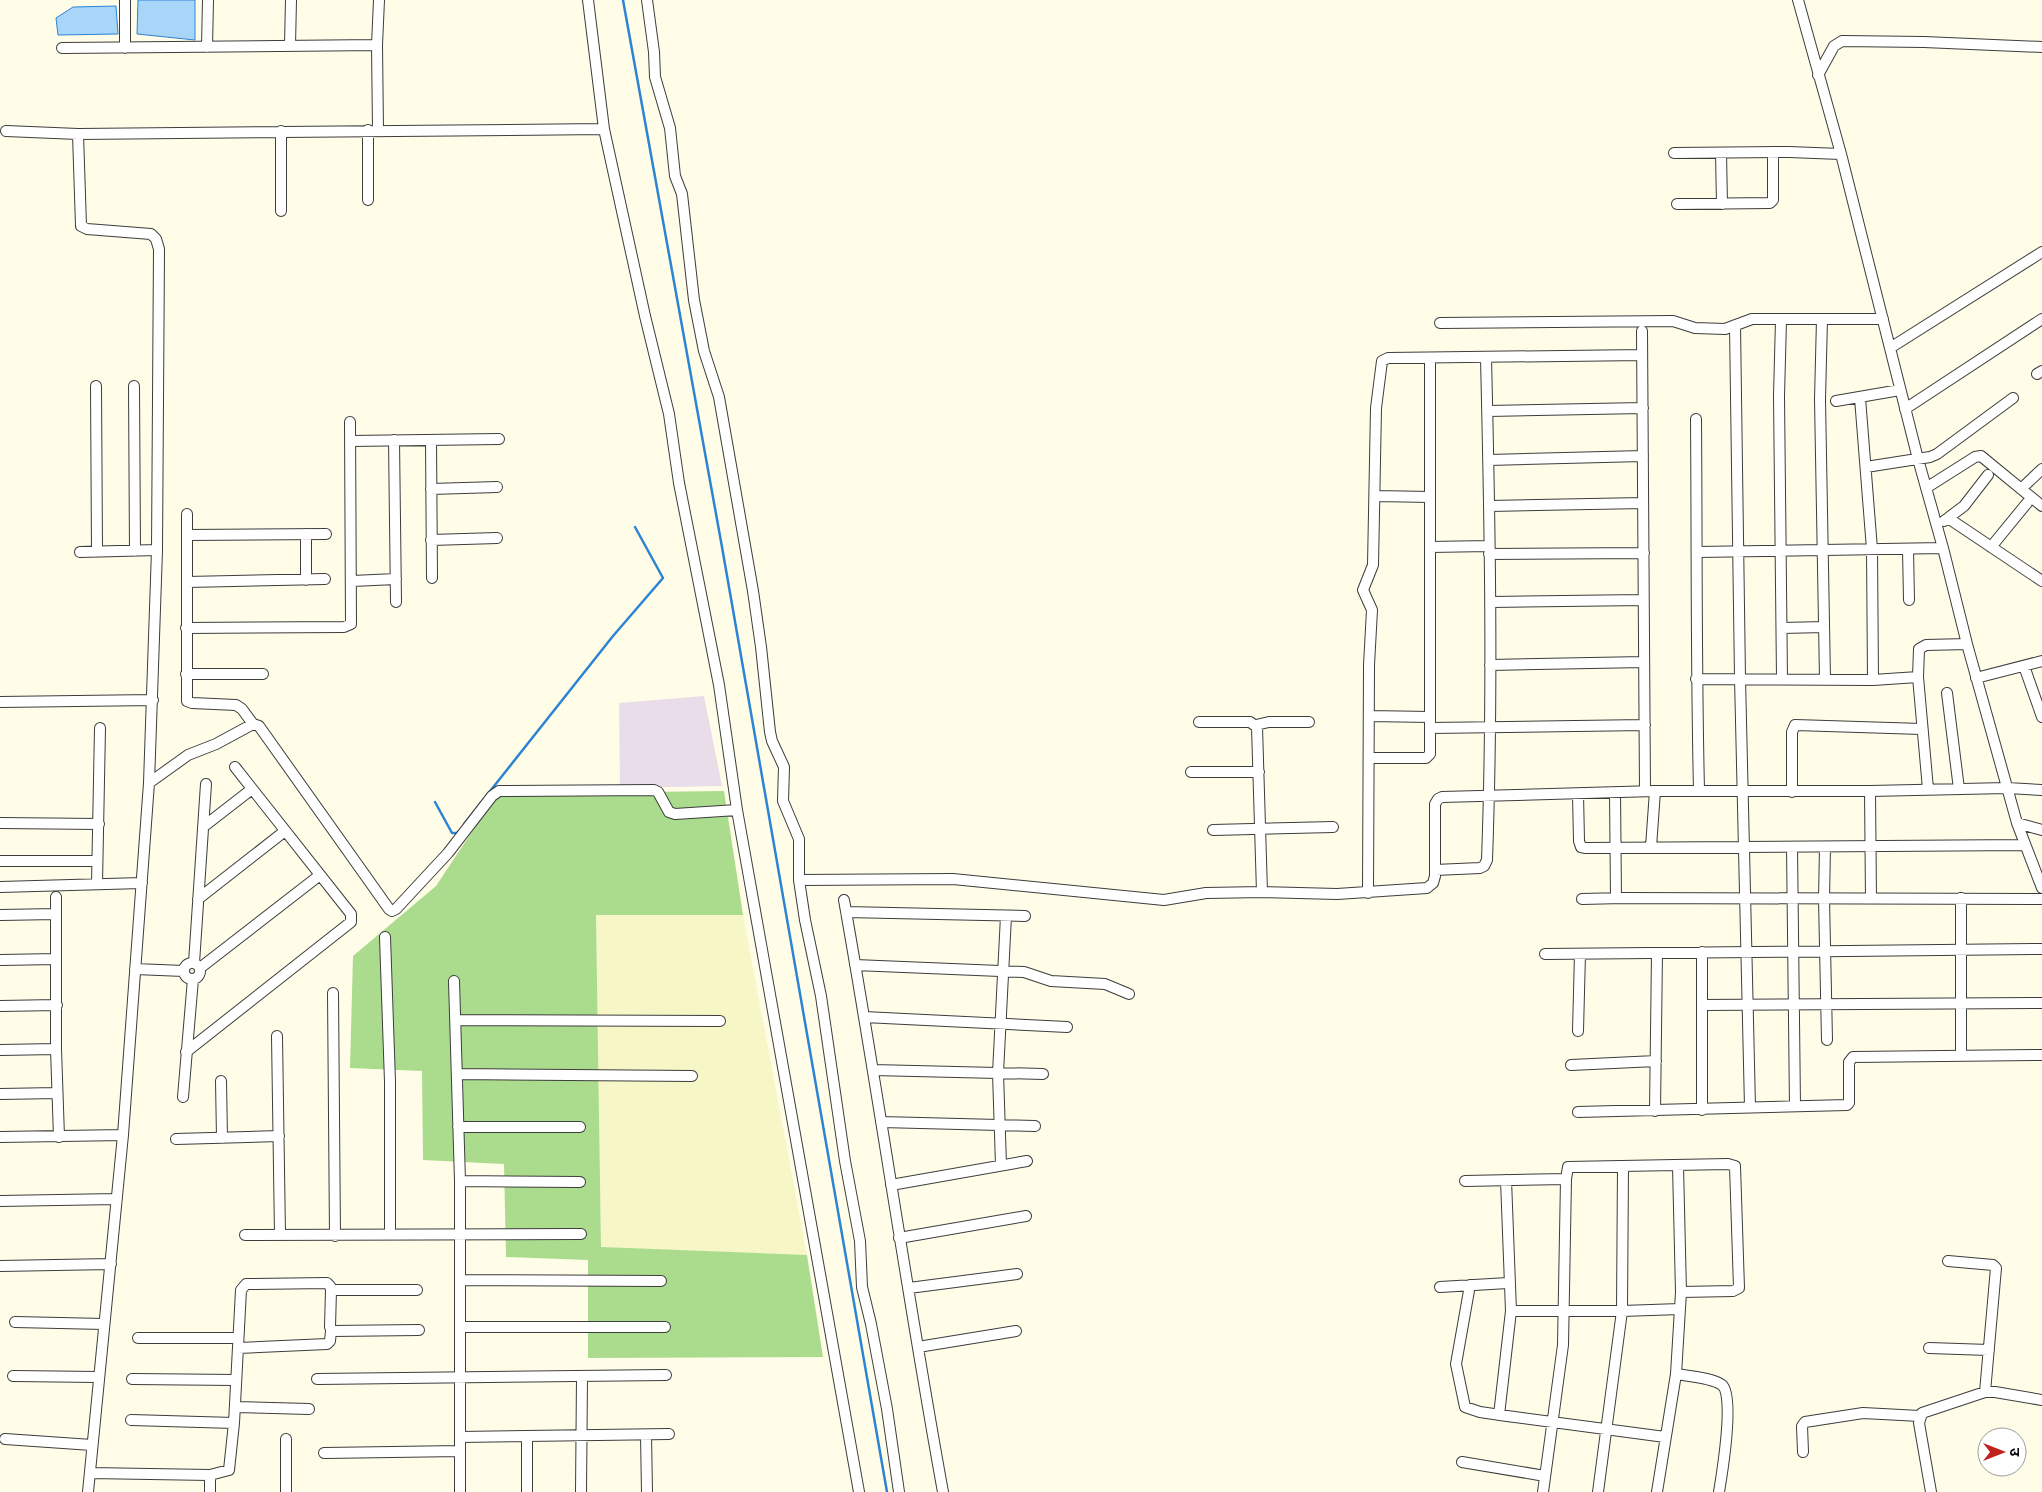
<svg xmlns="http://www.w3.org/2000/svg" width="2042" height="1492" viewBox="0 0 2042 1492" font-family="'Crimson Pro','Noto Sans Devanagari',serif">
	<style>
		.industrial { fill: #eaddea }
		.farmland { fill: #f6f6c7 }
		.forest { fill: #abdc8e }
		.water { fill: #a9d5f9; stroke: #2c84d4 }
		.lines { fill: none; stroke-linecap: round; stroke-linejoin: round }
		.stream { stroke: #2c84d4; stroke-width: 2.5 }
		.minor-casing { stroke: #3d3d3d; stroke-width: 12 }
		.minor { stroke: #fff; stroke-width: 10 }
	</style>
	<rect width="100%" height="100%" fill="#fffce8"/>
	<!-- industrial -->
	<path class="industrial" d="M 704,696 L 722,786 L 620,788 L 619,703 Z"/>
	<!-- farmland -->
	<path class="farmland" d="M 596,915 L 743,915 L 807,1255 L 601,1248 Z"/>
	<!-- forest -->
	<path class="forest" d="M 724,791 L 743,915 L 596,915 L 601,1247 L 807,1255 L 823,1357 L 588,1358 L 588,1260 L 506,1257 L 504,1164 L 423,1160 L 422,1071 L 350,1068 L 353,956 L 436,886 L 497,794 Z"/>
	<!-- water -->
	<path class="water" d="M 138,0 L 195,0 L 195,40 L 137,34 Z
		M 116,6 L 118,34 L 58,35 L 56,18 L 73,7 Z"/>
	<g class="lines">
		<!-- stream -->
		<path class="stream" d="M 623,0 L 722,547 L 887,1492
			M 435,802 L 452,833 L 457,833 L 459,831
			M 464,824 L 613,636 L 663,578 L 635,527"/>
		<!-- minor casing -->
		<g class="minor-casing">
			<path id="minor" d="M 125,0 L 125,48
				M 588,0 L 604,129 L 645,316 L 669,414 L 679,483 L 719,685 L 737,810 L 859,1492
				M 647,0 L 654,52 L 655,77 L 670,128 L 675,176 L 682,194 L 694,300 L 704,351 L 719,397 L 753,591 L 761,647 L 770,732 L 772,741 L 784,767 L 783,801 L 799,839 L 799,880 L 805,920 L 821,996 L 845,1161 L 860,1241 L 862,1287 L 871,1324 L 887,1409 L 899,1492
				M 1798,0 L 1841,154 L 1918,459 L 1943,548 L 1967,644 L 2017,823 L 2042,888
				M 290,45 L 291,0
				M 207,47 L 208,0
				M 62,48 L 377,45
				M 1818,75 L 1834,46 L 1842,41 L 1924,42 L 2042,47
				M 378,130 L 377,45 L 379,0
				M 6,131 L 78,134 L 604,129
				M 281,131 L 281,211
				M 78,134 L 81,226 L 87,229 L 151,234 L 156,239 L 159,249 L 157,550 L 149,783 L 123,1135 L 88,1492
				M 1674,153 L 1789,152 L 1841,154
				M 1721,153 L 1722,204
				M 368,200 L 368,130
				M 1677,204 L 1770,203 L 1773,200 L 1773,152
				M 1822,319 L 1820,399 L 1825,679
				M 1781,320 L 1779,396 L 1782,679
				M 1440,323 L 1673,321 L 1695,328 L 1725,329 L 1752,319 L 1883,319
				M 1735,325 L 1740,678 L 1750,1107
				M 1642,331 L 1645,791
				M 1890,348 L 2042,252
				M 2037,374 L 2042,371
				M 96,386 L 97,551
				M 134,386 L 135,551
				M 1860,398 L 1872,549 L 1873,680
				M 1836,401 L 1900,390
				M 1905,409 L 2042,319
				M 1488,411 L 1643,408
				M 1696,419 C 1697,543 1696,666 1699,790
				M 394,440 L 396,602
				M 431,440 L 432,578
				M 351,441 L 499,439
				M 1489,460 L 1643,456
				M 1866,467 L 1930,457 L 1937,454 L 2013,398
				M 1926,488 L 1975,457 L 1981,456 L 2042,506
				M 431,489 L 497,487
				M 2021,489 L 2042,469
				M 1376,496 L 1430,497
				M 1489,506 L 1643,503
				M 187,514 L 187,701 L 192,703 L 236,705 L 242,709 L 253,724
				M 1948,518 L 2042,581
				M 1944,521 L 1964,506 L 1988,475
				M 306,534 L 306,580
				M 187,535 L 326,534
				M 431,540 L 497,538
				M 1430,547 L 1489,546
				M 1991,547 L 2027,503
				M 1908,549 L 1909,600
				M 80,552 L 157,550
				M 1697,552 L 1943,548
				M 1489,554 L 1644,553
				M 352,581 L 396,579
				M 187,582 L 325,579
				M 1491,602 L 1643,600
				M 186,628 L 344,627 L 351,624 L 350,422
				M 1782,628 L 1824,627
				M 1490,665 L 1644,662
				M 2024,666 L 2042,717
				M 186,674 L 263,674
				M 1976,678 L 2042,661
				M 1696,679 L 1873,680 L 1918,677
				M 1947,693 L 1959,789
				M 0,702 L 153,700
				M 1369,716 L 1430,717
				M 1199,722 L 1250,722 L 1257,727 L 1262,892
				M 1256,725 L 1269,722 L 1309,722
				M 1430,728 L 1645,725
				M 1369,758 L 1426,758 L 1430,754 L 1430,358
				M 1191,772 L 1259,772
				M 149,783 L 188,755 L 216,744 L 253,724 L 259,726 L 389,909 L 392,911 L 396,909 L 448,853 L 492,796 L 499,791 L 654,790 L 658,792 L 669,812 L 675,814 L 737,810
				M 1928,789 L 1918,677 L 1919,649 L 1926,645 L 1967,644
				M 1870,791 L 1871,899
				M 1792,792 L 1792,732 L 1795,725 L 1922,729
				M 1615,793 L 1616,898
				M 1578,794 L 1579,841 L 1581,847 L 1586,848 L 2024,845
				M 0,823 L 99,824
				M 2017,823 L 2042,830
				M 203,827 L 252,789
				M 1213,830 L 1333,827
				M 1651,847 L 1655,791
				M 1792,847 L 1795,1106
				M 1825,847 L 1824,899 L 1827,1040
				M 0,861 L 97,861
				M 1435,870 L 1480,868 L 1484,866 L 1487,860 C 1493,693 1490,525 1486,358
				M 799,880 L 953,879 L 1164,900 L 1206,893 L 1262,892 L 1337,894 L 1427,888 L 1433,883 L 1435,876 L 1435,804 L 1438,799 L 1442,797 L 1655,791 L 1870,791 L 2007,788 L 2042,790
				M 97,884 L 100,728
				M 0,887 L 142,883
				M 1368,893 L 1369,665 L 1372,610 L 1363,590 L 1373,565 L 1376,408 L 1382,361 L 1388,358 L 1642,355
				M 56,897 L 56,1049 L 59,1137
				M 1961,898 L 1961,1056
				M 198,899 L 285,831
				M 1582,899 L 1622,898 L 2042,899
				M 844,900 C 879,1097 907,1295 943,1492
				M 846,912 L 1025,916
				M 0,915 L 56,914
				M 385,937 L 390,1082 L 390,1235
				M 1702,952 L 1702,1110
				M 1545,954 L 2042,949
				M 0,960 L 56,959
				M 194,963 L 206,784
				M184 971a8 8 0 1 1 16 0a8 8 0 1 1-16 0Z
				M 855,965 L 1024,972 L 1051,981 L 1105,984 L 1129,994
				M 200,968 L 320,875
				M 135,969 L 184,971
				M 454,981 L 460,1181 L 460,1492
				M 333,993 L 335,1236
				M 1702,1005 L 2042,1003
				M 0,1006 L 57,1005
				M 864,1017 L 1067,1027
				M 455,1020 L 720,1021
				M 1578,1031 L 1580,954
				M 277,1036 L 280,1235
				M 0,1050 L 56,1049
				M 186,1052 L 351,922 L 351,914 L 235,767
				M 1571,1065 L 1656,1061
				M 873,1070 L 1043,1074
				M 457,1074 L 692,1076
				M 221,1081 L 222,1138
				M 0,1094 L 57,1093
				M 183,1097 L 193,979
				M 1655,1111 L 1657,953
				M 1578,1112 L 1847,1105 L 1849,1103 L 1849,1062 L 1853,1057 L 2042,1055
				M 881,1122 L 1035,1126
				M 458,1127 L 580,1127
				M 0,1137 L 123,1135
				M 176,1139 L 279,1136
				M 1001,1165 L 998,1073 L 1006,916
				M 460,1181 L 580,1182
				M 1465,1181 L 1566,1179
				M 891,1185 L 1027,1161
				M 0,1201 L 117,1199
				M 245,1235 L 581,1234
				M 899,1238 L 1026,1216
				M 1948,1261 L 1993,1265 L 1996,1268 L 1985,1392
				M 0,1266 L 111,1264
				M 460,1280 L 661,1281
				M 1470,1285 L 1456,1364 L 1465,1407 L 1480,1412 L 1507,1416 L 1665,1437
				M 1440,1287 L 1508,1283
				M 909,1288 L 1017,1274
				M 331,1290 L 417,1290
				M 1511,1311 L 1622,1311 L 1680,1309
				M 15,1322 L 104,1324
				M 460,1327 L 665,1327
				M 138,1338 L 238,1338
				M 918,1347 L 1016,1331
				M 238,1348 L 327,1344 L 330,1341 L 331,1331
				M 1929,1348 L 1989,1350
				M 1676,1374 C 1688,1376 1713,1378 1722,1385 C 1735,1395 1722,1474 1719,1492
				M 13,1376 L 98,1377
				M 132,1379 L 236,1380
				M 317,1379 L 666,1375
				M 235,1407 L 309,1409
				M 1499,1415 L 1511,1311 L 1506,1180
				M 131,1420 L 234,1423
				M 646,1435 L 647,1492
				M 527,1436 L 527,1492
				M 460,1437 L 669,1434
				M 5,1439 L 92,1445
				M 286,1439 L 286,1492
				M 1803,1452 L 1802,1426 L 1805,1422 L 1863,1413 L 1920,1416
				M 324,1453 L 460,1451
				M 1462,1462 L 1545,1476
				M 90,1473 L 210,1475 L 229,1470 L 234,1423 L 241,1290 L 246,1284 L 327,1283 L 330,1286 L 331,1290 L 330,1327 L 332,1331 L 419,1330
				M 210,1475 L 210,1492
				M 581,1492 L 582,1377
				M 1543,1492 L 1563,1345 L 1566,1179 L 1568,1167 L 1728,1164 L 1735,1166 L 1739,1288 L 1733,1291 L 1681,1292
				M 1598,1492 L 1622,1311 L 1623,1166
				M 1657,1492 L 1676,1374 L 1681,1292 L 1678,1166
				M 1931,1492 L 1919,1423 L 1922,1413 L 1985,1392 L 1995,1392 L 2042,1400"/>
		</g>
		<!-- minor -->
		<use href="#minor" class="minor"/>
	</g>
	<!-- north arrow -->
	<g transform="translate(2002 1452) rotate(90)"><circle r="24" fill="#ffffff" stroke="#9d9d9d"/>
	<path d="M0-4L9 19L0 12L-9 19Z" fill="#c1211c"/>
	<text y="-8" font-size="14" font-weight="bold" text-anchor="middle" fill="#0a0a0a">उ</text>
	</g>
</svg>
